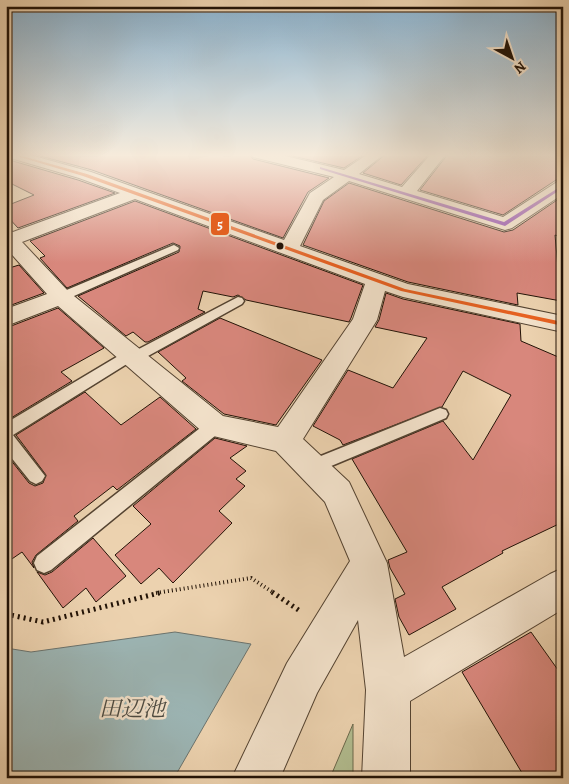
<svg xmlns="http://www.w3.org/2000/svg" width="569" height="784" viewBox="0 0 569 784" font-family="Alegreya,'Noto Serif JP',serif">
	<style>
		.green { fill: #b2bd90; stroke: #6a684c }
		.water { fill: #9cb5b4; stroke: #6b746f }
		.building { fill: #d8877c; stroke: #221307 }
		.lines { fill: none; stroke-linecap: round; stroke-linejoin: round }
		.service-casing { stroke: #544331; stroke-width: 3 }
		.minor-casing { stroke: #544331; stroke-width: 2 }
		.path-far1 { stroke: #221307; stroke-width: 4; stroke-dasharray: 1 3; stroke-linecap: butt }
		.path { stroke: #221307; stroke-width: 5; stroke-dasharray: 2 4; stroke-linecap: butt }
		.service { fill: #f3e2cb; fill-rule: evenodd }
		.minor { fill: #f3e2cb; fill-rule: evenodd }
		.bus-1-casing { stroke: #f3e2cb; stroke-width: 3 }
		.bus-2-casing { stroke: #f3e2cb; stroke-width: 3 }
		.bus-1 { fill: #e86121; fill-rule: evenodd }
		.bus-2 { fill: #8e44ad; fill-rule: evenodd }
		.bus-dot { fill: #221307; stroke: #f3e2cb; stroke-width: 2 }
		.labels { text-anchor: middle; stroke-width: 5; stroke-linejoin: round; paint-order: stroke }
		.near-water-label { font-size: 22px; font-style: italic; fill: #4d4c44; stroke: #f3e2cb }
		.line-badge { stroke: #f3e2cb; stroke-width: 2 }
		.badge-label { font-size: 14px; text-anchor: middle; font-weight: bold; fill: #fff }
	</style>
	<rect width="100%" height="100%" fill="#ecd2af"/>
	<filter id="stains"><feTurbulence type="fractalNoise" baseFrequency=".004" numOctaves="4"/><feColorMatrix values="0 0 0 0 .2 0 0 0 0 .09 0 0 0 0 .02 0 0 0 .5 -.17"/></filter>
	<radialGradient id="worn" r=".72"><stop offset=".6" stop-color="#630" stop-opacity="0"/><stop offset="1" stop-color="#630" stop-opacity=".3"/></radialGradient>
	<!-- green -->
	<path class="green" d="M 353,724 L 353,778 L 330,778 Z"/>
	<!-- water -->
	<path class="water" d="M 175,632 L 251,644 L 174,778 L 6,778 L 6,648 L 31,652 Z"/>
	<!-- building -->
	<path class="building" d="M 33,154 L 249,154 L 253,159 L 329,178 L 308,192 L 283,238 L 92,170 Z
		M 284,154 L 365,154 L 344,168 Z
		M 386,154 L 429,154 L 401,185 L 363,173 Z
		M 448,154 L 563,154 L 563,179 L 556,180 L 503,215 L 420,190 Z
		M 6,159 L 78,180 L 115,193 L 18,228 L 6,215 L 6,206 L 34,195 L 6,181 Z
		M 349,183 L 504,232 L 513,230 L 563,196 L 563,238 L 555,235 L 561,301 L 517,293 L 518,305 L 408,282 L 303,245 L 324,201 Z
		M 135,201 L 363,285 L 351,318 L 349,322 L 246,300 L 238,295 L 233,297 L 203,291 L 198,309 L 205,312 L 148,342 L 145,342 L 133,332 L 126,336 L 78,296 L 179,252 L 180,246 L 173,243 L 67,288 L 40,258 L 45,256 L 30,241 Z
		M 19,265 L 44,293 L 6,307 L 6,269 Z
		M 386,293 L 403,299 L 520,324 L 521,341 L 563,359 L 563,522 L 502,551 L 503,553 L 442,587 L 456,609 L 409,635 L 399,617 L 395,599 L 405,594 L 390,568 L 388,560 L 407,552 L 352,459 L 443,421 L 473,460 L 511,395 L 463,371 L 442,407 L 343,445 L 340,440 L 313,426 L 348,370 L 393,388 L 427,338 L 375,327 L 379,320 Z
		M 58,308 L 104,348 L 61,372 L 72,381 L 6,421 L 6,328 Z
		M 220,318 L 322,360 L 276,425 L 224,414 L 182,381 L 186,378 L 158,352 Z
		M 85,392 L 121,425 L 160,397 L 196,429 L 117,490 L 113,486 L 74,516 L 78,521 L 36,555 L 32,562 L 34,568 L 22,552 L 6,563 L 6,454 L 29,483 L 35,486 L 43,483 L 46,475 L 16,435 Z
		M 215,438 L 247,446 L 230,458 L 246,471 L 236,479 L 245,486 L 219,511 L 232,523 L 173,583 L 159,568 L 141,584 L 115,555 L 151,524 L 133,506 Z
		M 93,538 L 126,576 L 96,602 L 86,588 L 63,608 L 37,572 L 45,575 L 52,572 Z
		M 531,632 L 563,677 L 563,778 L 525,778 L 462,672 Z"/>
	<g class="lines">
		<!-- service casing -->
		<g class="service-casing">
			<path id="service" d="M 174,245 L 179,248 L 178,250 L 65,300 L 57,300 L 55,297 L 57,294 Z
				M 238,297 L 242,298 L 244,301 L 242,304 L 139,361 L 130,362 L 13,435 L 45,476 L 42,481 L 36,484 L 30,481 L 6,451 L 6,423 L 125,352 L 135,351 Z
				M 440,408 L 446,410 L 448,414 L 446,418 L 312,474 L 306,472 L 303,467 L 306,462 Z
				M 215,420 L 221,421 L 223,426 L 221,431 L 51,570 L 44,573 L 37,570 L 34,563 L 37,556 L 209,421 Z"/>
		</g>
		<!-- minor casing -->
		<g class="minor-casing">
			<path id="minor" d="M 6,154 L 27,154 L 91,172 L 284,240 L 310,193 L 334,177 L 253,157 L 251,154 L 277,154 L 344,170 L 368,154 L 384,154 L 359,174 L 402,187 L 431,154 L 446,154 L 417,191 L 503,217 L 557,182 L 563,181 L 563,194 L 512,228 L 505,230 L 349,181 L 323,200 L 300,246 L 408,284 L 563,316 L 563,332 L 403,297 L 385,291 L 377,320 L 303,439 L 349,482 L 387,563 L 404,657 L 550,574 L 563,568 L 563,609 L 410,701 L 410,778 L 362,778 L 366,690 L 358,620 L 317,693 L 280,778 L 232,778 L 287,663 L 350,561 L 325,502 L 276,451 L 205,434 L 58,306 L 6,326 L 6,309 L 47,294 L 6,248 L 6,230 L 13,232 L 120,193 L 79,178 L 7,157 ZM 135,199 L 365,284 L 353,319 L 278,427 L 223,416 L 69,292 L 22,242 Z"/>
		</g>
		<!-- path-far1 -->
		<path class="path-far1" d="M 156,593 L 251,578 L 274,593"/>
		<!-- path -->
		<path class="path" d="M 272,592 L 300,611
			M 6,614 L 43,622 L 163,592"/>
		<!-- service -->
		<use href="#service" class="service"/>
		<!-- minor -->
		<use href="#minor" class="minor"/>
		<!-- bus-1 casing -->
		<g class="bus-1-casing">
			<path id="bus-1" d="M 10,154 L 15,154 L 87,174 L 405,289 L 563,322 L 563,326 L 401,291 L 83,176 Z"/>
		</g>
		<!-- bus-2 casing -->
		<g class="bus-2-casing">
			<path id="bus-2" d="M 320,167 L 504,222 L 563,185 L 563,188 L 505,226 L 320,169 Z"/>
		</g>
		<!-- bus-1 -->
		<use href="#bus-1" class="bus-1"/>
		<!-- bus-2 -->
		<use href="#bus-2" class="bus-2"/>
	</g>
	<!-- sky -->
	<linearGradient id="sky" x2="0" y2="1"><stop stop-color="#89b4d3"/><stop offset="0.59" stop-color="#f6ebdb"/><stop offset="1" stop-color="#f6ebdb" stop-opacity="0"/></linearGradient>
	<rect width="569" height="263" fill="url(#sky)"/>
	<!-- markers -->
	<circle class="bus-dot" cx="280" cy="246" r="4.5"/>
	<g class="labels">
		<!-- near-water labels -->
		<g class="near-water-label">
			<text x="132" y="716">田辺池</text>
		</g>
	</g>
	<rect class="line-badge" x="210" y="212" width="20" height="24" rx="5" fill="#e86121"/>
	<g class="badge-label">
		<text x="220" y="229">5</text>
	</g>
	<!-- margin -->
	<rect width="569" height="784" fill="none" stroke="#ecd2af" stroke-width="25"/>
	<rect x="8" y="8" width="554" height="769" fill="none" stroke="#221307" stroke-width="2.5"/>
	<rect x="12" y="12" width="544" height="759" fill="none" stroke="#221307"/>
	<!-- north arrow -->
	<g transform="translate(512 58) rotate(140)" stroke="#f3e2cb" stroke-width="4" paint-order="stroke">
	<path d="M0-4L9 19L0 12L-9 19Z" fill="#221307"/>
	<text y="-8" font-size="14" font-weight="bold" text-anchor="middle" fill="#221307">N</text>
	</g>
	<rect width="100%" height="100%" filter="url(#stains)"/>
	<rect width="100%" height="100%" fill="url(#worn)"/>
</svg>
